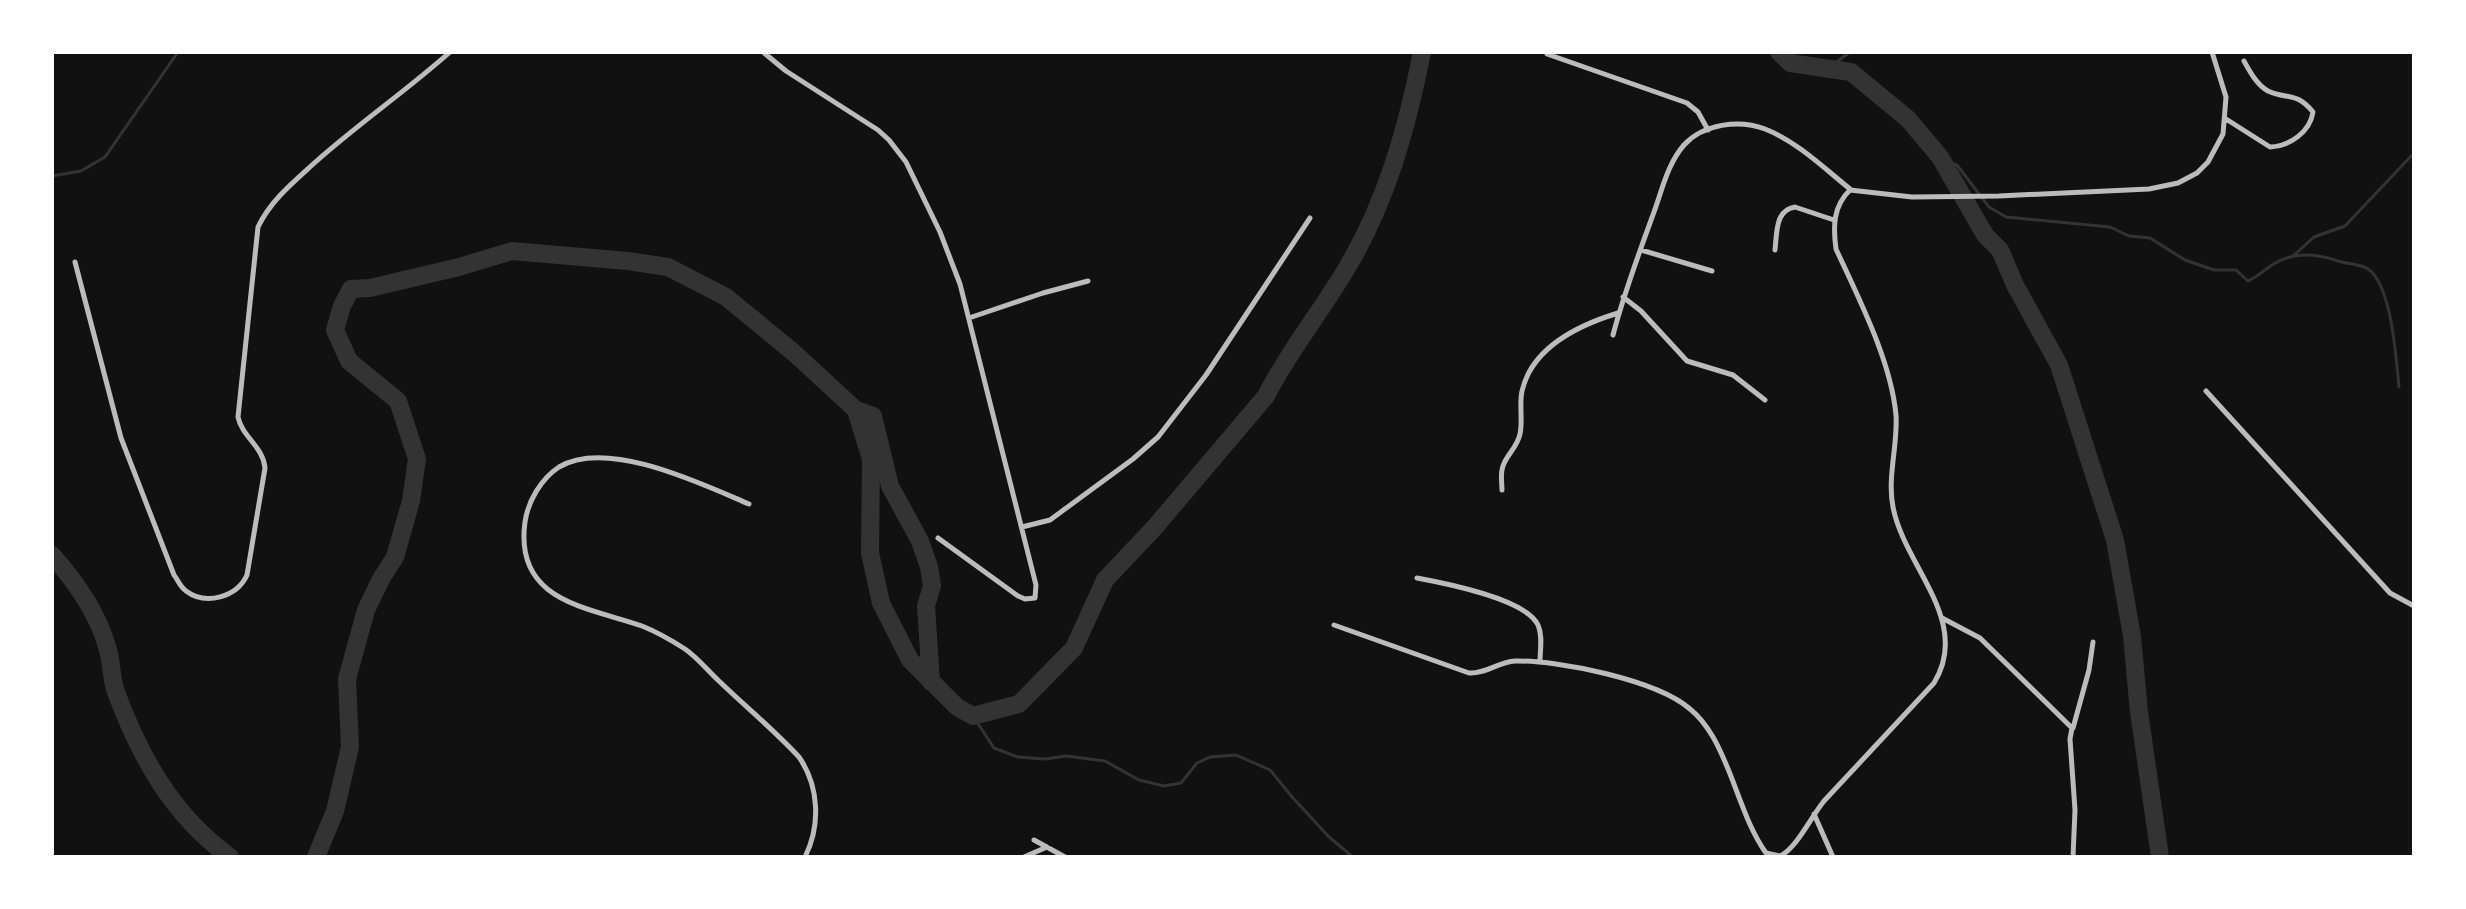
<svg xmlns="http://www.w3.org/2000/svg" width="2466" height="909" viewBox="0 0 2466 909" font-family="Helvetica,sans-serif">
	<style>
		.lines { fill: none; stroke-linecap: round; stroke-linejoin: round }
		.stream { stroke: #333; stroke-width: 3 }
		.river { stroke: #333; stroke-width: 18 }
		.minor { stroke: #bcbcbc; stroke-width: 5 }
	</style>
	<rect width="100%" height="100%" fill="#111"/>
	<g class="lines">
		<!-- stream -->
		<path class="stream" d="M 1827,69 L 1850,52
			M 1942,161 L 1957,165 L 1989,207 L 2006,217 L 2110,227 L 2129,236 L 2150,238 L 2185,260 L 2214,270 L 2236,270 L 2248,281 C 2264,274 2268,263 2290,257 C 2305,253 2323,256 2338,261 C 2347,264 2360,264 2368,269 C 2392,285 2396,359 2399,387
			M 52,176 L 81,171 L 105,157 L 178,52
			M 2293,256 L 2314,237 L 2345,226 L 2414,153
			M 973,716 L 994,748 L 1018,757 L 1045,759 L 1066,756 L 1105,761 L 1139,780 L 1164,786 L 1181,783 L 1197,763 L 1210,757 L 1236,755 L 1270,770 L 1293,798 L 1329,837 L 1353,857"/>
		<!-- river -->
		<path class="river" d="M 1779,52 L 1790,63 L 1851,72 L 1908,119 L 1940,157 L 1985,235 L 2000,250 L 2015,285 L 2059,365 L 2115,540 L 2132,636 L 2139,712 L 2160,857
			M 856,410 L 873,416 L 890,486 L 920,541 L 929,567 L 932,586 L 926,606 L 931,682
			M 52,555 C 76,582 99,615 108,650 C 112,663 111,679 116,692 C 140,757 173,816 230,857
			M 316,857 L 335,811 L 350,747 L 347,679 L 366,610 L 381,579 L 395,557 L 411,501 L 417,459 L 398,401 L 349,361 L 335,330 L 342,306 L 351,289 L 370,288 L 459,267 L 512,251 L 628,261 L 668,267 L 726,297 L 793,352 L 856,410 L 871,459 L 870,553 L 881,603 L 910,660 L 957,707 L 973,716 L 1019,704 L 1074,648 L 1105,580 L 1155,527 L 1266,396 C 1288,352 1320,313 1345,271 C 1386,204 1407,128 1422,52"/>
		<!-- minor -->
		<path class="minor" d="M 763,52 L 786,71 L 878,130 L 889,140 L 906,162 L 940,232 L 960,284 L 1036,585 L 1035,598 L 1025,599 L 1018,596 L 938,538
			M 1547,54 L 1687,103 L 1698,112 L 1708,130
			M 2226,119 L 2270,147 C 2290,146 2310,132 2313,112 C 2296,91 2287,100 2268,91 C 2257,85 2250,72 2244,61
			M 1850,190 L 1912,197 L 1999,196 L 2149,189 L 2178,183 L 2197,173 L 2208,162 L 2223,134 L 2226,97 L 2212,52
			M 1641,250 L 1712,271
			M 1775,250 C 1777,233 1775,210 1795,207 L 1834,220
			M 75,262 L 121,438 L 174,575 C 178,580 180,587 186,591 C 206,606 237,597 247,575 L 265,468 C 263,446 242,437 238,417 L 258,227 C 270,202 291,184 311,166 C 355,126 405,92 450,52
			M 1623,297 L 1641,311 L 1687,361 L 1733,375 L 1765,400
			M 969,318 L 1043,293 L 1088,281
			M 1613,335 C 1624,293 1639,253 1654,212 C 1662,190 1668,163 1684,145 C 1703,124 1739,119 1765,129 C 1796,141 1824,168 1850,189
			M 2206,391 L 2390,593 L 2414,606
			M 1502,490 C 1502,483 1500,474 1503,466 C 1507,454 1517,448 1520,434 C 1523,420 1519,405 1522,391 C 1532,347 1579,325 1618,313
			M 749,504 C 702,484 607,438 559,467 C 541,479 528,501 525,522 C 514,602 588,607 642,626 C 657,632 671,640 685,649 C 698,658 708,671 720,682 C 746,707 774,730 799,757 C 819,786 821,825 805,857
			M 1022,527 L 1050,520 L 1133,459 L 1158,437 L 1206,375 L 1310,218
			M 1417,578 C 1444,583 1526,599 1538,625 C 1543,636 1540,650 1540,662
			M 1942,618 L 1980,638 L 2072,728 L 2070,739 L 2075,810 L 2073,857
			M 1334,625 L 1469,673 C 1486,674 1498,662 1515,661 C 1558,660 1657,680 1690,709 C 1699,716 1707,727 1713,737 C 1734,773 1742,819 1766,853 L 1780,856 C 1796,849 1811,817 1824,801 L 1934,683 C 1972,621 1904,566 1893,507 C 1887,477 1898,445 1896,415 C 1891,361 1859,299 1836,249 C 1833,227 1833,206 1850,190
			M 2073,728 L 2089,670 L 2093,642
			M 1814,814 L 1833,857
			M 1034,840 L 1065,857
			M 1024,857 L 1047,847"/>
	</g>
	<!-- border -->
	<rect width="2466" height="909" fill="none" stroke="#ffffff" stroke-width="108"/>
</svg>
